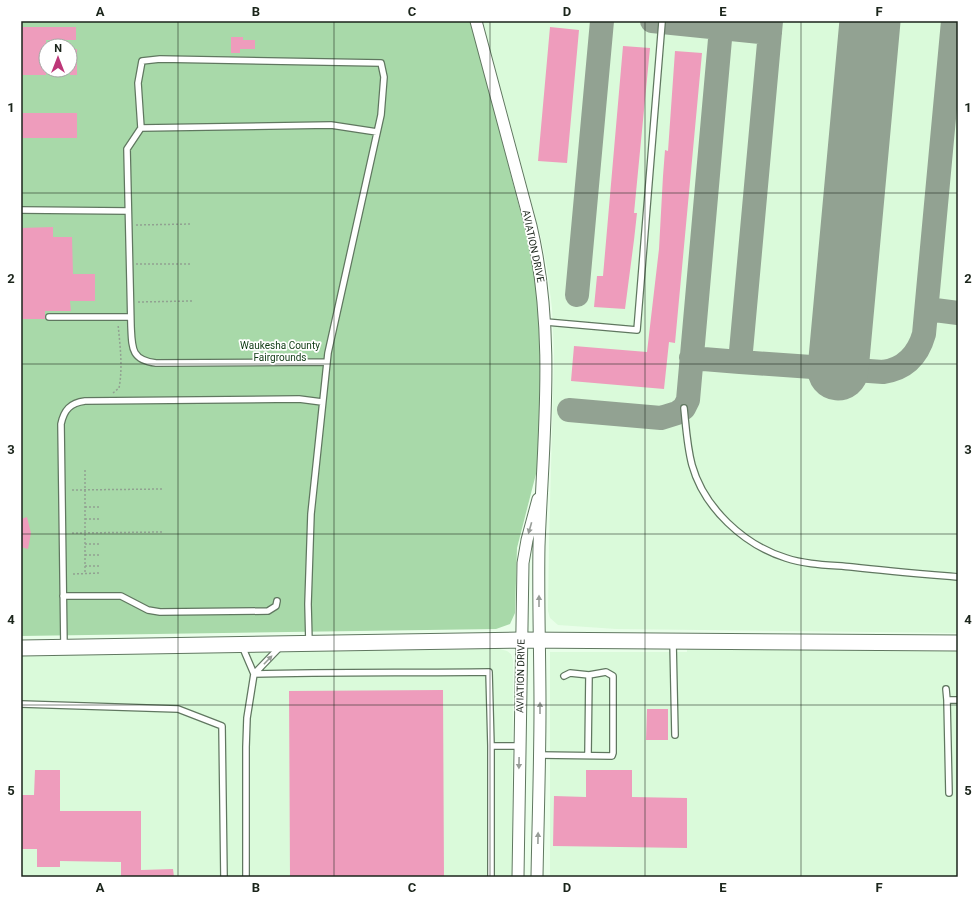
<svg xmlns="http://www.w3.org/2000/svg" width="979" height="898" viewBox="0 0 979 898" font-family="Roboto,sans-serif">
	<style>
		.built { fill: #dafada }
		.green { fill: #a8d9a9; fill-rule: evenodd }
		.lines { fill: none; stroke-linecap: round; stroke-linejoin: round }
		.taxiway { stroke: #92a292; stroke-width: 24 }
		.runway { stroke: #92a292; stroke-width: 61 }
		.building { fill: #ee9cbc }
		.lane-casing { stroke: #607760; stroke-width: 8 }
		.street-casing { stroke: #607760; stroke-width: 13 }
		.secondary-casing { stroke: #607760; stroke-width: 17 }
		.path { stroke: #91a191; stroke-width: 1.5; stroke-dasharray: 2 2; stroke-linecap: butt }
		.lane { stroke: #fff; stroke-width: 5.5 }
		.street { stroke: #fff; stroke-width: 11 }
		.secondary { stroke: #fff; stroke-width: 15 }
		.oneway { fill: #989d98 }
		.grid { fill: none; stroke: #1b251b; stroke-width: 1; stroke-opacity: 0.55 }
		.labels { text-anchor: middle; stroke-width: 3.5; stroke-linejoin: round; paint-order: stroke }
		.street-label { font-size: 10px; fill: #1b251b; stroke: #fff }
		.park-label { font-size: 10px; fill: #0d3912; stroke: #fff }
		.neatline { fill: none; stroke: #1b251b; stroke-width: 1.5 }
		.grid-label { font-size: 13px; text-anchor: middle; font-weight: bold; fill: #1b251b }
	</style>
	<rect width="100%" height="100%" fill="#e9fee9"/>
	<!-- built -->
	<path class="built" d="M 482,21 L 958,21 L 958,633 L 616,629 L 558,625 L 550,618 L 548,611 L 549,543 L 554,355 L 552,308 L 547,268 L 541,238 Z
		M 687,643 L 958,650 L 958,877 L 550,877 L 550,652 L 687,652 Z
		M 484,649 L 500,649 L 507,651 L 511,654 L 513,660 L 512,877 L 21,877 L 21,655 L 148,652 Z"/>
	<!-- green -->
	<path class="green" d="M 21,21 L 471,21 L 533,260 L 537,290 L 541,339 L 538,466 L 517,548 L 515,613 L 510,624 L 496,629 L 21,636 ZM 46,46 L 70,46 L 70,70 L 46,70 Z"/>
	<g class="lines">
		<!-- taxiway -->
		<path class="taxiway" d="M 652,21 L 770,33
			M 771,21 L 740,362 L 883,372 C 905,369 918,355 924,334 L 953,21
			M 577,295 L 602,21
			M 927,309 L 958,313
			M 691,358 L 740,362
			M 569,410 L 661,418 L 677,413 L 684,408 L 688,400 L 721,28"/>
		<!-- runway -->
		<path class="runway" d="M 838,370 L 870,21"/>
	</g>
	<!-- building -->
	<path class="building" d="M 21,27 L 76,27 L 76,40 L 46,40 L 46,75 L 21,75 Z
		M 550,27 L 579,30 L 567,163 L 538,161 Z
		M 231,37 L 243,37 L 243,40 L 255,40 L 255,49 L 240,49 L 240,53 L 231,53 Z
		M 623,46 L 650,48 L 634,213 L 637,213 L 634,240 L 625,309 L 594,307 L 597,276 L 603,276 Z
		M 70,49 L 77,49 L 77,75 L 70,75 Z
		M 675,51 L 702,53 L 675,343 L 669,342 L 664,389 L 571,381 L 574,346 L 647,352 L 659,249 L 663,176 L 665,150 L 668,151 Z
		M 21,113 L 77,113 L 77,138 L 21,138 Z
		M 53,227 L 53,237 L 72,237 L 73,274 L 95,274 L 95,301 L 70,301 L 71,311 L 45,311 L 45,319 L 21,319 L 21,228 Z
		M 27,517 L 31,533 L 28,549 L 21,547 L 21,519 Z
		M 443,690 L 444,877 L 290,877 L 289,691 Z
		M 647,709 L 668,709 L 668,740 L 646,740 Z
		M 35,770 L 60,770 L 60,811 L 141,811 L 141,870 L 173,869 L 174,877 L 121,877 L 121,862 L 60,861 L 60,867 L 37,867 L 37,849 L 21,849 L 21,795 L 34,795 Z
		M 586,770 L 632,770 L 632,797 L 687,798 L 687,848 L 553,846 L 554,796 L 586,797 Z"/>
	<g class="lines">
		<!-- lane casing -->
		<g class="lane-casing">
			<path id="lane" d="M 141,128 L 138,83 L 142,61 L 160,59 L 381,63 L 384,77 L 381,115 L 328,353 L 311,514 L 308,604 L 309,643
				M 21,210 L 128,211
				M 49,317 L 130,317
				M 546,322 L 637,330 L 662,22
				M 327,362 L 156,363 C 131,360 132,348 131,326 L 127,149 L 141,128 L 331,125 L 377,132
				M 684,408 C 686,427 687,446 692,465 C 704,508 744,545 786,558 C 807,565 830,565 852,567 C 887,571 923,574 958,577
				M 63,596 L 121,596 L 148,610 L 160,612 L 268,611 L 276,606 L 277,601
				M 673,642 L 675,735
				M 242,646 L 254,674 L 280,647
				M 64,647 L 61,424 C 64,410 70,403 85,401 L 299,399 L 322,402
				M 946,689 L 947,700
				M 21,704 L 178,709 L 222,726 L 224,877
				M 491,746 L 520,746
				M 588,754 L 589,675
				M 539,755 L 612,756 L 613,753 L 613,676 L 606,672 L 589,675 L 570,673 L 564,676
				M 949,793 L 947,700 L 958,700
				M 246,877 L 246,747 L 247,718 L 254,674 C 332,672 410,673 489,672 L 491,746 L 491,877"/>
		</g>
		<!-- street casing -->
		<g class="street-casing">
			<path id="street" d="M 476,21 L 531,226 C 556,332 543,439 539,546 C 538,599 540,653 540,707 C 540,763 538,820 537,877
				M 518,877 L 523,563 L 527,540 L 538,499"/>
		</g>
		<!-- secondary casing -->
		<g class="secondary-casing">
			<path id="secondary" d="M 21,648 L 520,640 L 958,643"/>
		</g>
		<!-- path -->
		<path class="path" d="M 136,225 L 192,224
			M 136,264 L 192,264
			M 138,302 L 192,301
			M 113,393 L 119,388 C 123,367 120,345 118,324
			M 85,470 L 85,574
			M 72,490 L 162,489
			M 85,507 L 99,507
			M 85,519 L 99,519
			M 72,533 L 162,532
			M 85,544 L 99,544
			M 85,555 L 100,555
			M 85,566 L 100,566
			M 73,574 L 100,573"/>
		<!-- lane -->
		<use href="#lane" class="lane"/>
		<!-- street -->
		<use href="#street" class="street"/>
		<!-- secondary -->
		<use href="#secondary" class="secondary"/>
	</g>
	<!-- one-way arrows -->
	<defs><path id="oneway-solid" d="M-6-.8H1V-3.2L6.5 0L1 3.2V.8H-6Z"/></defs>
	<g class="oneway">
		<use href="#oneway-solid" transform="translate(530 528) rotate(106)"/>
		<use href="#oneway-solid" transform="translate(539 601) rotate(-90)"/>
		<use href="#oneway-solid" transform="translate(268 660) rotate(-46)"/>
		<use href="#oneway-solid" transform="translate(540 708) rotate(-90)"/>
		<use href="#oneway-solid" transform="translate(519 763) rotate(91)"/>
		<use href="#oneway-solid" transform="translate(538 838) rotate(-89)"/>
	</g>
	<!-- grid -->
	<path class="grid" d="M 178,21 L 178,877M 334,21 L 334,877M 490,21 L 490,877M 645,21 L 645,877M 801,21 L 801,877M 21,193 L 958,193M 21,364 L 958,364M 21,534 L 958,534M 21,705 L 958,705"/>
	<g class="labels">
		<!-- street labels -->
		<g class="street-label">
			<text transform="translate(534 246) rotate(78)" y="4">AVIATION DRIVE</text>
			<text transform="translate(520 676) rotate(-89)" y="4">AVIATION DRIVE</text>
		</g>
		<!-- park labels -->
		<g class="park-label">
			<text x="280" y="349">Waukesha County<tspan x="280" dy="12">Fairgrounds</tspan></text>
		</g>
	</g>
	<!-- border -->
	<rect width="979" height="898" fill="none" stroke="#ffffff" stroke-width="44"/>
	<!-- north arrow -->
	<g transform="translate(58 58)"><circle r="19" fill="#ffffff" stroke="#a4a8a4"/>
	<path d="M0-3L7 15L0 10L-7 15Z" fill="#bd3778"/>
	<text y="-6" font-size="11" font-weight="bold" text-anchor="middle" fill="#1b251b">N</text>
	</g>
	<rect x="22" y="22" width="935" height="854" class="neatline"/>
	<g class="grid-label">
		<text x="100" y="16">A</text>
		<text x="256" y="16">B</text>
		<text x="412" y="16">C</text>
		<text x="567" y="16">D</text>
		<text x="723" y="16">E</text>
		<text x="879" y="16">F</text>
		<text x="11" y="112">1</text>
		<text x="968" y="112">1</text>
		<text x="11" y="283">2</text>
		<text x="968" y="283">2</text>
		<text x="11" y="454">3</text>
		<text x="968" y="454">3</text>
		<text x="11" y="624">4</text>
		<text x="968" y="624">4</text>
		<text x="11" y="795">5</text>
		<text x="968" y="795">5</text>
		<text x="100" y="892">A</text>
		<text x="256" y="892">B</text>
		<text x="412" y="892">C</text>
		<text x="567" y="892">D</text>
		<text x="723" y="892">E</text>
		<text x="879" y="892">F</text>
	</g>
</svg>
